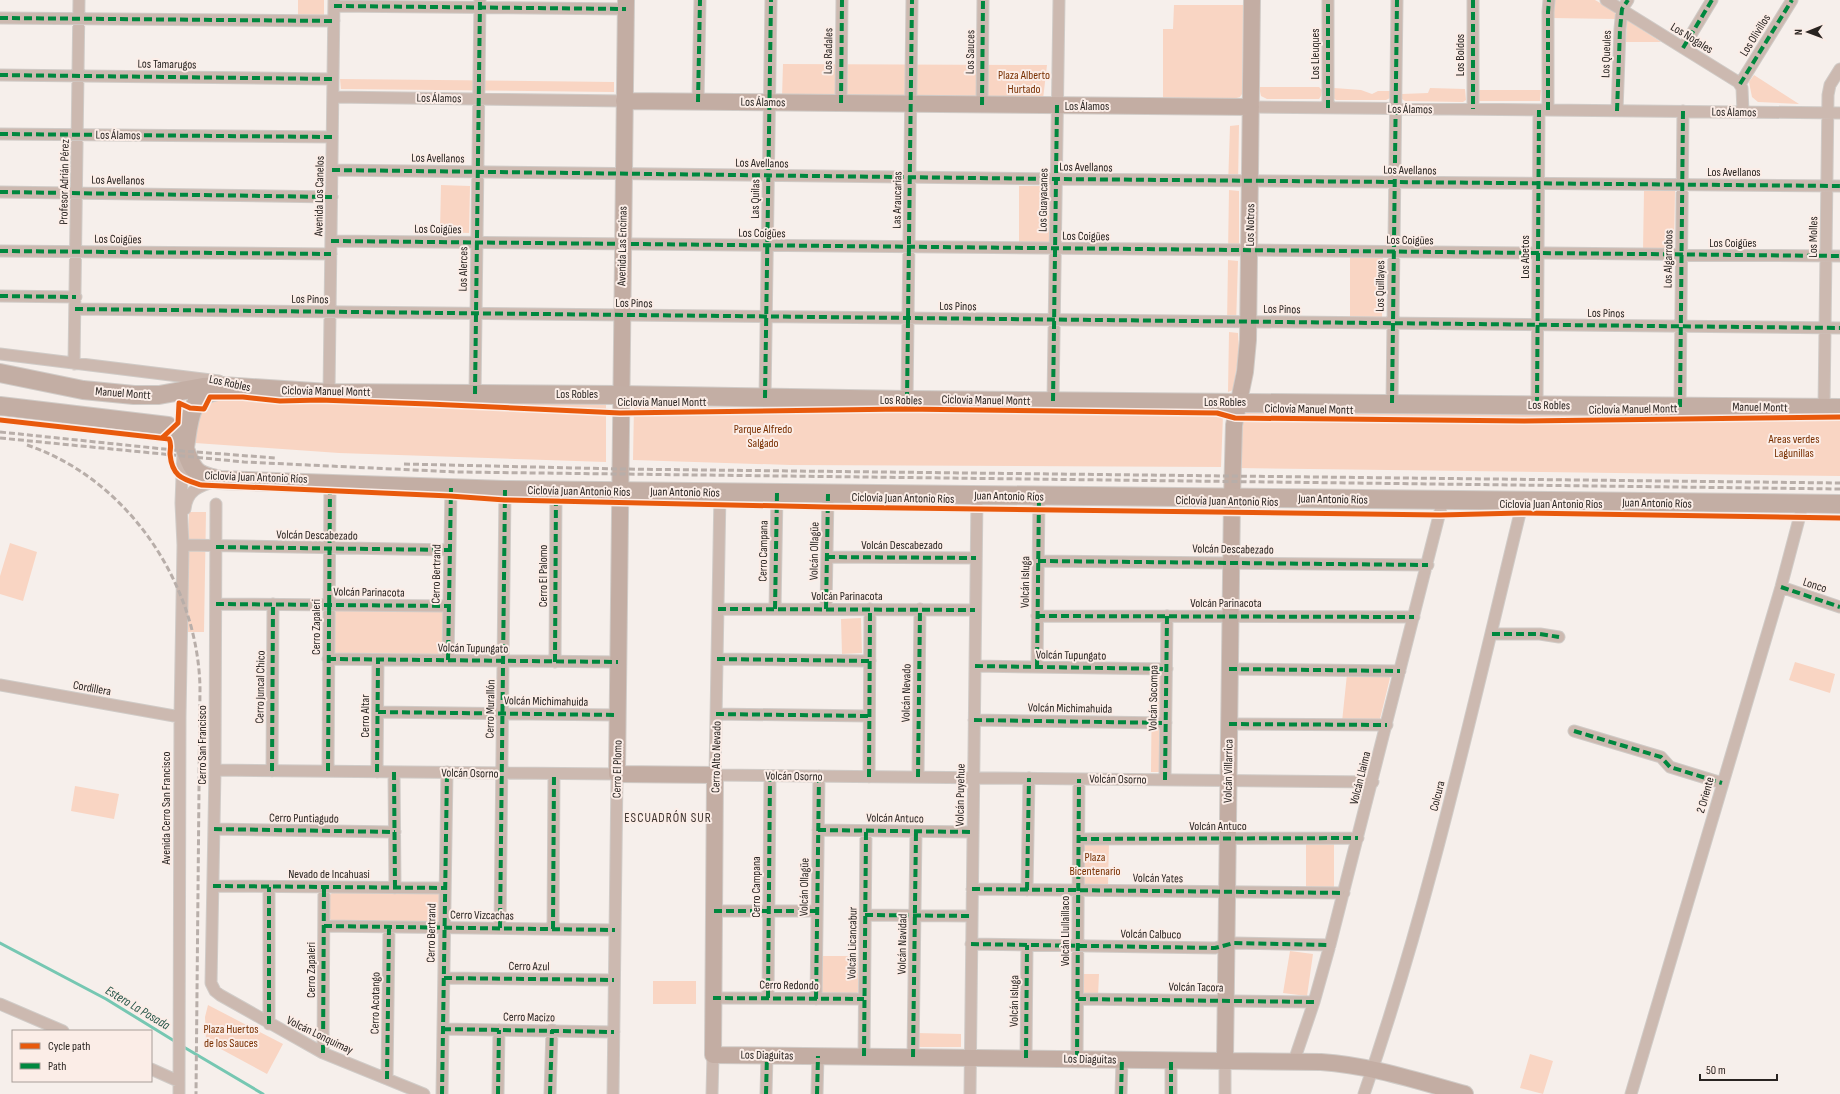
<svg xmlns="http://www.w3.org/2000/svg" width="1840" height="1094" viewBox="0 0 1840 1094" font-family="'Sofia Sans Condensed',sans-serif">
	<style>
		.green { fill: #f9d5c3 }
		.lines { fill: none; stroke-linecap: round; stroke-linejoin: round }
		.stream { stroke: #76c7b2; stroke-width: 3 }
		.street-casing { stroke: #d0cbc7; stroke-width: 13 }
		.secondary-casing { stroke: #d0cbc7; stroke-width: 18 }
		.primary-casing { stroke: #d0cbc7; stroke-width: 20 }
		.street { stroke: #ccb9b0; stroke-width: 11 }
		.secondary { stroke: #c3ada3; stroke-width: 16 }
		.primary { stroke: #c3aea4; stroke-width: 18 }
		.rail { stroke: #b8aea9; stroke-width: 3; stroke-dasharray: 6 3; stroke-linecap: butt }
		.quiet { stroke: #00873e; stroke-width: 4; stroke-dasharray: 8 4; stroke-linecap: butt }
		.cycleway-casing { stroke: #fbede7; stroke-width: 8 }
		.cycleway { stroke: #e8590c; stroke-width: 5 }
		.labels { text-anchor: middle; stroke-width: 4; stroke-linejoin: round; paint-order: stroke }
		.street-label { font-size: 12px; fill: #292421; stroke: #fbede7 }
		.park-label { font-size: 12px; fill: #782f00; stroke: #fbede7 }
		.neighbourhood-label { font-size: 13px; letter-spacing: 1px; fill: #3d332e; stroke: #fbede7 }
		.water-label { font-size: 13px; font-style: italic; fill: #235447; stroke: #fbede7 }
	</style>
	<rect width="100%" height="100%" fill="#f6efeb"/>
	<!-- green -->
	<path class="green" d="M 298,0 L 324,0 L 324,17 L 298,17 Z
		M 1555,0 L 1595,0 L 1616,12 L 1615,19 L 1552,18 L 1552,5 Z
		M 1174,5 L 1243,5 L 1242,94 L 1240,97 L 1233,99 L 1163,98 L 1163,29 L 1173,29 Z
		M 1627,20 L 1661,42 L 1626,42 Z
		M 783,64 L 1047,65 L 1043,99 L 782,98 Z
		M 1754,75 L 1799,104 L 1758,102 L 1752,97 L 1749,82 Z
		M 340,79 L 614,82 L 614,92 L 341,89 Z
		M 1259,87 L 1319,87 L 1322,90 L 1321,96 L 1319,99 L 1267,99 L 1261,96 Z
		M 1334,88 L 1361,90 L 1372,94 L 1378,91 L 1391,91 L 1392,97 L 1386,100 L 1336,100 L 1332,97 Z
		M 1430,88 L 1465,89 L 1466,100 L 1463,102 L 1405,101 L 1402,99 L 1402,94 L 1428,93 Z
		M 1478,90 L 1541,90 L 1540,101 L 1479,101 Z
		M 1239,125 L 1238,185 L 1228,186 L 1230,126 Z
		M 441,185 L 470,186 L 469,233 L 440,232 Z
		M 1019,186 L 1050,186 L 1049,245 L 1019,246 Z
		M 1229,190 L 1239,191 L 1239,253 L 1228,253 Z
		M 1644,191 L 1675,191 L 1674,252 L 1643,251 Z
		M 1350,257 L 1383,258 L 1382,317 L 1350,318 Z
		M 1228,260 L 1238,261 L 1236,325 L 1227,325 Z
		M 1229,332 L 1238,333 L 1239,352 L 1233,390 L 1228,392 Z
		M 214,392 L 606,400 L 606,462 L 339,453 L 195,443 L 198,416 Z
		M 634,406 L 1223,415 L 1221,467 L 790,465 L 633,460 Z
		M 1242,413 L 1840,416 L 1840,476 L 1237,468 Z
		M 189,512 L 206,512 L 204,632 L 186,632 Z
		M 10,543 L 37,552 L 23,601 L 0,594 L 0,576 Z
		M 337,609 L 440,610 L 445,614 L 444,650 L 438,656 L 336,656 L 332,653 L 332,613 Z
		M 861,618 L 862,653 L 842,654 L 841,619 Z
		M 1795,662 L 1835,674 L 1830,693 L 1789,680 Z
		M 1152,673 L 1162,673 L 1161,772 L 1151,772 Z
		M 1347,674 L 1386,674 L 1390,678 L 1379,723 L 1342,722 Z
		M 75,786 L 119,794 L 114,819 L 71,811 Z
		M 1086,843 L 1109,843 L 1108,886 L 1084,885 L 1081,882 L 1082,845 Z
		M 1306,844 L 1334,844 L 1334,887 L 1306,887 Z
		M 333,892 L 438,892 L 442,896 L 442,921 L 438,924 L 333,922 L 329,918 L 329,896 Z
		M 1290,951 L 1313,954 L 1307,996 L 1283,993 Z
		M 818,956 L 858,956 L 858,992 L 853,996 L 824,996 L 817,989 Z
		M 1082,974 L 1099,974 L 1098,996 L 1081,996 Z
		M 653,981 L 696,981 L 696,1004 L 653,1004 Z
		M 208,1005 L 283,1044 L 267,1074 L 206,1041 L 205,1017 Z
		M 916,1033 L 961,1034 L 961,1047 L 915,1047 Z
		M 1530,1054 L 1553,1061 L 1543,1094 L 1520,1088 Z"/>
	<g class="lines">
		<!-- stream -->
		<path class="stream" d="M 0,943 L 106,999 L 176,1042
			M 182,1046 L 263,1094"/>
		<!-- street casing -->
		<g class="street-casing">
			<path id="street" d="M 1473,0 L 1473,109
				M 1606,0 L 1738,82 L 1742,88 L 1743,112
				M 334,6 L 626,9
				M 0,18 L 334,21
				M 1683,48 L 1712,0
				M 0,75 L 333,79
				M 1740,84 L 1792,0
				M 333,97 L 624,101
				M 698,102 L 700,0
				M 841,103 L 842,0
				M 982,105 L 983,0
				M 1251,107 L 1840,113
				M 1328,108 L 1328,0
				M 1548,110 L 1548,12 L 1549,0
				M 1617,111 L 1620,29 L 1622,9 L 1628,0
				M 0,134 L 332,137
				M 332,170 L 1056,179 L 1840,186
				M 0,192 L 332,197
				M 331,241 L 1840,256
				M 0,251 L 331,254
				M 0,296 L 76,297
				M 75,309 L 1840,328
				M 0,354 L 219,381
				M 74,364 L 79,0
				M 329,393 L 334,0
				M 475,394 L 480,0
				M 765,398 L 771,0
				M 907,400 L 912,0
				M 1053,401 L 1059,0
				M 1392,403 L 1397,0
				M 1537,405 L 1539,110
				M 1680,407 L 1683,111
				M 1824,408 L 1828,95 L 1830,85 L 1840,69
				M 720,492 L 715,775 L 1373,782
				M 216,504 L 215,770 L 211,983 L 215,991 L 220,995 L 323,1053 L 424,1094
				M 185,509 C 187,490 199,486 216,481
				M 183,545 L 450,550
				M 827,557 L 976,558
				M 1038,561 L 1428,565
				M 1781,587 L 1840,607
				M 216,604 L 449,606
				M 718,609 L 975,610
				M 775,609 L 777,493
				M 826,609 L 828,494
				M 1037,616 L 1414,617
				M 1492,634 L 1540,634 L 1559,637
				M 328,659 L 618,662
				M 717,659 L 870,661
				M 448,660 L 451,488
				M 555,662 L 556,491
				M 975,666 L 1167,669
				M 1037,667 L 1039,496
				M 1229,669 L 1400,671
				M 0,685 L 180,717
				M 378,712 L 617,715
				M 716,714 L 869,716
				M 974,720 L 1166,723
				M 1229,724 L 1387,725
				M 1574,731 L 1661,757 L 1670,767 L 1722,783
				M 215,770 L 617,774 L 613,1094
				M 272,771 L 273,604
				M 328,771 L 330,484
				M 377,772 L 378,660
				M 394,772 L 395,888
				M 869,777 L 870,609
				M 918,777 L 920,609
				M 1165,780 L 1167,616
				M 214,829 L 395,832
				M 818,830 L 973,832
				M 1079,839 L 1358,838
				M 213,886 L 445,888
				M 972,889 L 1344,893
				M 1027,890 L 1029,778
				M 714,911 L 817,911
				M 865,915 L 972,916
				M 324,926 L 615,930
				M 500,928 L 505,490
				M 553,929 L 554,774
				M 971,944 L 1215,948 L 1234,943 L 1330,945
				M 444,978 L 614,980
				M 713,998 L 864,999
				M 768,998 L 770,776
				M 816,999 L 819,776
				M 1078,999 L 1314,1002
				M 0,1004 L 63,1031
				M 269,1024 L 269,887
				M 443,1029 L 614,1032
				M 323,1053 L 324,887
				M 864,1056 L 866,831
				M 913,1057 L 916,831
				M 1026,1058 L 1027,945
				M 1077,1059 L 1079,779
				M 1294,1061 L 1314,1002 L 1330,945 L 1443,500
				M 151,1069 L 178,1081
				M 387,1079 L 389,927
				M 179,1094 L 180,717 L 183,545 L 181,503 L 183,451
				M 442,1094 L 447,772
				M 498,1094 L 499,1030
				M 550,1094 L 552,1030
				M 712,1094 L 713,1055
				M 766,1094 L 767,1055
				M 817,1094 L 818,1056
				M 970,1094 L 977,496
				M 1121,1094 L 1122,1059
				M 1171,1094 L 1171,1060
				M 1225,1094 L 1225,1060
				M 1364,1094 C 1431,900 1474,700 1523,501
				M 1631,1094 L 1781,587 L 1803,504"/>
		</g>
		<!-- secondary casing -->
		<g class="secondary-casing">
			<path id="secondary" d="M 626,0 L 617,774 L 715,775 L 713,1055 L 1321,1062 C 1369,1065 1418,1081 1465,1094
				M 624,101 L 1251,107
				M 1225,1060 L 1232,498 L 1234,425 L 1245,372 L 1248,340 L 1252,0"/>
		</g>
		<!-- primary casing -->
		<g class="primary-casing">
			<path id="primary" d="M 0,373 L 83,390 L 134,395 L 159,395 L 203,387 L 222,386 L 329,393 L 620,395 L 907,400 L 1840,408
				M 0,406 L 168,426 C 189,441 185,464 199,473 C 205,477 213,478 220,480 L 505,490 L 1840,504
				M 185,447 C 189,423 189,395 217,391"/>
		</g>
		<!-- street -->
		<use href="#street" class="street"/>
		<!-- secondary -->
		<use href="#secondary" class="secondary"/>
		<!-- primary -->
		<use href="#primary" class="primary"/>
		<!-- rail -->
		<path class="rail" d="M 0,432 L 183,451 L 276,458
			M 0,438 L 244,462 L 457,472 L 1840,489
			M 27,445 C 128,479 198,584 200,688 L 196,1094
			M 404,464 L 620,469 L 1840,483"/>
		<!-- quiet -->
		<path class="quiet" d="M 1473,0 L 1473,109
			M 334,6 L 626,9
			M 0,18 L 334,21
			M 1683,48 L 1712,0
			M 0,75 L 333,79
			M 1740,84 L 1792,0
			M 698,102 L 700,0
			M 841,103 L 842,0
			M 982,105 L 983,0
			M 1328,108 L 1328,0
			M 1548,110 L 1548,12 L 1549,0
			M 1617,111 L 1620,29 L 1622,9 L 1628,0
			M 0,134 L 332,137
			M 332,170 L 1056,179 L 1840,186
			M 0,192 L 332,197
			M 331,241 L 1840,256
			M 0,251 L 331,254
			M 0,296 L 76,297
			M 75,309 L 1840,328
			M 475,394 L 480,0
			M 765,398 L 771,0
			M 907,400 L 912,0
			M 1053,401 L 1057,105
			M 1392,403 L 1397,0
			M 1537,405 L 1539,110
			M 1680,407 L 1683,111
			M 216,547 L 450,550
			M 827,557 L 976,558
			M 1038,561 L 1428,565
			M 1781,587 L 1840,607
			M 216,604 L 449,606
			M 718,609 L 975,610
			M 775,609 L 777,493
			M 826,609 L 828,494
			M 1037,616 L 1414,617
			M 1492,634 L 1540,634 L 1559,637
			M 328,659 L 618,662
			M 717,659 L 870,661
			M 448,660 L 451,488
			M 555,662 L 556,491
			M 975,666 L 1167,669
			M 1037,667 L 1039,496
			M 1229,669 L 1400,671
			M 378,712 L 617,715
			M 716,714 L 869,716
			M 974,720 L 1166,723
			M 1229,724 L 1387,725
			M 1574,731 L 1661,757 L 1670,767 L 1722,783
			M 272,771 L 273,604
			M 328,771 L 330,484
			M 377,772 L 378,660
			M 394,772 L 395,888
			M 869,777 L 870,609
			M 918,777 L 920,609
			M 1165,780 L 1167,616
			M 214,829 L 395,832
			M 818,830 L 973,832
			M 1079,839 L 1358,838
			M 213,886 L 445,888
			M 972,889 L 1344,893
			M 1027,890 L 1029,778
			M 714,911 L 817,911
			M 865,915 L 972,916
			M 324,926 L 615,930
			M 500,928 L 505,490
			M 553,929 L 554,774
			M 971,944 L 1215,948 L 1234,943 L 1330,945
			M 444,978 L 614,980
			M 713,998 L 864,999
			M 768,998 L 770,776
			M 816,999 L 819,776
			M 1078,999 L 1314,1002
			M 269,1024 L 269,887
			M 443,1029 L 614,1032
			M 323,1053 L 324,887
			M 864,1056 L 866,831
			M 913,1057 L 916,831
			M 1026,1058 L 1027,945
			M 1077,1059 L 1079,779
			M 387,1079 L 389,927
			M 442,1094 L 447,772
			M 498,1094 L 499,1030
			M 550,1094 L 552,1030
			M 766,1094 L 767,1055
			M 817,1094 L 818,1056
			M 1121,1094 L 1122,1059
			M 1171,1094 L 1171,1060"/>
		<!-- cycleway casing -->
		<g class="cycleway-casing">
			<path id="cycleway" d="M 0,420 L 169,439 C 172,444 170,449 170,454 C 172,477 183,479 201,485 L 450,496 L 505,500 L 827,507 L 1440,515 L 1521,513 L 1840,518
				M 163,437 L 178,423 L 179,403 L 190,408 L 204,409 L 210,397 L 243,397 L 280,401 L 320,400 L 429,404 L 620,413 L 903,409 L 1217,413 L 1235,418 L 1524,421 L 1840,417"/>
		</g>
		<!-- cycleway -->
		<use href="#cycleway" class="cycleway"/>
	</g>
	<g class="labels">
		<!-- street labels -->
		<g class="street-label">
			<text transform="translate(1755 35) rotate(-58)" y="4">Los Olivillos</text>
			<text transform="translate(1692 38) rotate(32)" y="4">Los Nogales</text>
			<text transform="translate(828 51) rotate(-89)" y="4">Los Radales</text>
			<text transform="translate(970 52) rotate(-89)" y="4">Los Sauces</text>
			<text transform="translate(1315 54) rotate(-90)" y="4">Los Lleuques</text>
			<text transform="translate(1606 54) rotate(-88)" y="4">Los Queules</text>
			<text transform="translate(1460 55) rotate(-90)" y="4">Los Boldos</text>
			<text transform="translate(167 64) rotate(1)" y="4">Los Tamarugos</text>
			<text transform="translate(439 98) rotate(1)" y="4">Los Álamos</text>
			<text transform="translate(763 102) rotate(1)" y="4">Los Álamos</text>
			<text x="1087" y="110">Los Álamos</text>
			<text transform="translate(1410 109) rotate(1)" y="4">Los Álamos</text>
			<text transform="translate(1734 112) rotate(1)" y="4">Los Álamos</text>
			<text transform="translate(118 135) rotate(1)" y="4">Los Álamos</text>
			<text transform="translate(438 158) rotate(1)" y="4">Los Avellanos</text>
			<text transform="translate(762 163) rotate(1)" y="4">Los Avellanos</text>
			<text transform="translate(1086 167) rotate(1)" y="4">Los Avellanos</text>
			<text transform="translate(1410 170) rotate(1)" y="4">Los Avellanos</text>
			<text x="1734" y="176">Los Avellanos</text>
			<text transform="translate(118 180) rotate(1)" y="4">Los Avellanos</text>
			<text transform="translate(64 182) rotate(-89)" y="4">Profesor Adrián Pérez</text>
			<text transform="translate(319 196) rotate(-89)" y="4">Avenida Los Canelos</text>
			<text transform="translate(755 199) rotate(-89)" y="4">Las Quilas</text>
			<text transform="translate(897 200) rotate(-89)" y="4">Las Araucarias</text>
			<text transform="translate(1043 200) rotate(-89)" y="4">Los Guayacanes</text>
			<text transform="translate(1250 225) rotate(-89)" y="4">Los Notros</text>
			<text transform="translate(438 229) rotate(1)" y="4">Los Coigües</text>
			<text transform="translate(762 233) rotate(1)" y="4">Los Coigües</text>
			<text transform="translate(1086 236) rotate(1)" y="4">Los Coigües</text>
			<text transform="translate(1813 237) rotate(-89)" y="4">Los Molles</text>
			<text transform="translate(118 239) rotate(1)" y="4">Los Coigües</text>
			<text transform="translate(1410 240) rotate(1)" y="4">Los Coigües</text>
			<text x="1733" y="247">Los Coigües</text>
			<text transform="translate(622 246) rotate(-89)" y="4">Avenida Las Encinas</text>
			<text transform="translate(1525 257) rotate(-90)" y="4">Los Abetos</text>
			<text transform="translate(1668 259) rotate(-89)" y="4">Los Algarrobos</text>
			<text transform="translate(463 269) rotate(-89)" y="4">Los Alerces</text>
			<text transform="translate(1380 286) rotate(-89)" y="4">Los Quillayes</text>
			<text transform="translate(310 299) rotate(1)" y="4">Los Pinos</text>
			<text transform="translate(634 303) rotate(1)" y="4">Los Pinos</text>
			<text transform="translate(958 306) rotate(1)" y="4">Los Pinos</text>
			<text transform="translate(1282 309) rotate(1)" y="4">Los Pinos</text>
			<text transform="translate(1606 313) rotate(1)" y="4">Los Pinos</text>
			<text transform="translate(230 383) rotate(12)" y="4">Los Robles</text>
			<text transform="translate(326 391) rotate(1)" y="4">Ciclovía Manuel Montt</text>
			<text transform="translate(123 393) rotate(4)" y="4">Manuel Montt</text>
			<text x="577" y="398">Los Robles</text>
			<text transform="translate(901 400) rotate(1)" y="4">Los Robles</text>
			<text transform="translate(986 400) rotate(1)" y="4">Ciclovía Manuel Montt</text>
			<text x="662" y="406">Ciclovía Manuel Montt</text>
			<text x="1225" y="406">Los Robles</text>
			<text transform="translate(1549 405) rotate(1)" y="4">Los Robles</text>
			<text transform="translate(1760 407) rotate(1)" y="4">Manuel Montt</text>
			<text transform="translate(1309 409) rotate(1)" y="4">Ciclovía Manuel Montt</text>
			<text transform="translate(1633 409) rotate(-1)" y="4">Ciclovía Manuel Montt</text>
			<text transform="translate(256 477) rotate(2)" y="4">Ciclovía Juan Antonio Ríos</text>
			<text transform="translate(579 491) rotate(1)" y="4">Ciclovía Juan Antonio Ríos</text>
			<text transform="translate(685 492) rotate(1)" y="4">Juan Antonio Ríos</text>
			<text transform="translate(1009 496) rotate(1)" y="4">Juan Antonio Ríos</text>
			<text transform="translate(903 498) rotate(1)" y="4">Ciclovía Juan Antonio Ríos</text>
			<text transform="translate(1333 499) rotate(1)" y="4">Juan Antonio Ríos</text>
			<text transform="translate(1227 501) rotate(1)" y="4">Ciclovía Juan Antonio Ríos</text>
			<text transform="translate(1657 503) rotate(1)" y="4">Juan Antonio Ríos</text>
			<text x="1551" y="508">Ciclovía Juan Antonio Ríos</text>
			<text transform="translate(317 535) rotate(1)" y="4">Volcán Descabezado</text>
			<text x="902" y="549">Volcán Descabezado</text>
			<text transform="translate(1233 549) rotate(1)" y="4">Volcán Descabezado</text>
			<text transform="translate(763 551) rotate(-89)" y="4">Cerro Campana</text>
			<text transform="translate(814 551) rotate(-89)" y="4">Volcán Ollagüe</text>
			<text transform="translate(436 574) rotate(-89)" y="4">Cerro Bertrand</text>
			<text transform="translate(543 576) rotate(-90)" y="4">Cerro El Palomo</text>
			<text transform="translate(1025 582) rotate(-89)" y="4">Volcán Isluga</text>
			<text transform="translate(1815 585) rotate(18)" y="4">Lonco</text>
			<text transform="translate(369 592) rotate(1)" y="4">Volcán Parinacota</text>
			<text x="847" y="600">Volcán Parinacota</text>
			<text x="1226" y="607">Volcán Parinacota</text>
			<text transform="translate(316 627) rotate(-90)" y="4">Cerro Zapaleri</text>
			<text transform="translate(473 648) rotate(1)" y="4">Volcán Tupungato</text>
			<text transform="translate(1071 655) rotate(1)" y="4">Volcán Tupungato</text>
			<text transform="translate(260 687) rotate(-89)" y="4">Cerro Juncal Chico</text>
			<text transform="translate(92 688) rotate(10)" y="4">Cordillera</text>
			<text transform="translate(906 693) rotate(-89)" y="4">Volcán Nevado</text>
			<text transform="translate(1153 698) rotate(-89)" y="4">Volcán Socompa</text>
			<text transform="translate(546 701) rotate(1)" y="4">Volcán Michimahuida</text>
			<text transform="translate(1070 708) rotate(1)" y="4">Volcán Michimahuida</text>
			<text transform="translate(490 709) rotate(-89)" y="4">Cerro Murallón</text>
			<text transform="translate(365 716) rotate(-90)" y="4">Cerro Altar</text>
			<text transform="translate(202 745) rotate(-90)" y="4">Cerro San Francisco</text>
			<text transform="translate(716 757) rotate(-89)" y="4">Cerro Alto Nevado</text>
			<text transform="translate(617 769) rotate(-89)" y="4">Cerro El Plomo</text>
			<text transform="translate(1228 771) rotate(-89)" y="4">Volcán Villarrica</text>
			<text transform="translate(470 773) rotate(1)" y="4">Volcán Osorno</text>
			<text transform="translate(794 776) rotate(1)" y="4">Volcán Osorno</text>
			<text transform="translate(1360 778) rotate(-76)" y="4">Volcán Llaima</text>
			<text transform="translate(1118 779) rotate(1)" y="4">Volcán Osorno</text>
			<text transform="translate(960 795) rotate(-89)" y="4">Volcán Puyehue</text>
			<text transform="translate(1705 795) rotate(-74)" y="4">2 Oriente</text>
			<text transform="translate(1437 796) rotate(-76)" y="4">Colcura</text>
			<text transform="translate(166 808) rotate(-90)" y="4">Avenida Cerro San Francisco</text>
			<text transform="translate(304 818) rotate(1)" y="4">Cerro Puntiagudo</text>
			<text transform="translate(895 818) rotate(1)" y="4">Volcán Antuco</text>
			<text x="1218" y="830">Volcán Antuco</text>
			<text x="329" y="878">Nevado de Incahuasi</text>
			<text transform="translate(1158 878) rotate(1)" y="4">Volcán Yates</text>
			<text transform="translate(756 887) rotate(-90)" y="4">Cerro Campana</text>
			<text transform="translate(804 887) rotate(-89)" y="4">Volcán Ollagüe</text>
			<text transform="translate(482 915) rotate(1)" y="4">Cerro Vizcachas</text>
			<text transform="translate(1065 931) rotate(-90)" y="4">Volcán Llullaillaco</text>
			<text transform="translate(431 933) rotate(-89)" y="4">Cerro Bertrand</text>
			<text transform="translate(1151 934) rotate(1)" y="4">Volcán Calbuco</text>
			<text transform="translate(852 943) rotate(-89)" y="4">Volcán Licancabur</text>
			<text transform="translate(902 944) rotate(-89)" y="4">Volcán Navidad</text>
			<text transform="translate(529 966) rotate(1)" y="4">Cerro Azul</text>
			<text transform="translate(311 970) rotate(-90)" y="4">Cerro Zapaleri</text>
			<text transform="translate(789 985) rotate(1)" y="4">Cerro Redondo</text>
			<text transform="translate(1196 987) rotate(1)" y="4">Volcán Tacora</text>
			<text transform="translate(1014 1001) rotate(-89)" y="4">Volcán Isluga</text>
			<text transform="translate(375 1003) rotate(-89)" y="4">Cerro Acotango</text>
			<text transform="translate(529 1017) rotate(1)" y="4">Cerro Macizo</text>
			<text transform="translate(320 1035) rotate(26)" y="4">Volcán Lonquimay</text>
			<text transform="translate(767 1055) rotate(1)" y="4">Los Diaguitas</text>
			<text transform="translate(1090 1059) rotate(1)" y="4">Los Diaguitas</text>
		</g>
		<!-- park labels -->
		<g class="park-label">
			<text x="1024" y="79">Plaza Alberto<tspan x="1024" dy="14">Hurtado</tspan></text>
			<text x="763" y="433">Parque Alfredo<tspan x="763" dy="14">Salgado</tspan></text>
			<text x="1794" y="443">Areas verdes<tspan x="1794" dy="14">Lagunillas</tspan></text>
			<text x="1095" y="861">Plaza<tspan x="1095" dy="14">Bicentenario</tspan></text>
			<text x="231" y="1033">Plaza Huertos<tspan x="231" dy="14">de los Sauces</tspan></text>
		</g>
		<!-- neighbourhood labels -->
		<g class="neighbourhood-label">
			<text x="668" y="822">ESCUADRÓN SUR</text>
		</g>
		<!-- water labels -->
		<g class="water-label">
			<text transform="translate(138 1007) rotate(31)" y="5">Estero La Posada</text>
		</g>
	</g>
	<!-- legend -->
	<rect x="12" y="1030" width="140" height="52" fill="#fbede7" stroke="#a79d98"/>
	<rect x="20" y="1043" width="20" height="6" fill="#e8590c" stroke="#a79d98"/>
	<text x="48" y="1050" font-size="12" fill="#292421">Cycle path</text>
	<rect x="20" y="1063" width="20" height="6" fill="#00873e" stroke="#a79d98"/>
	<text x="48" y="1070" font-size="12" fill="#292421">Path</text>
	<!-- north arrow -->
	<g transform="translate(1808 32) rotate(269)" stroke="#fbede7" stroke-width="3" paint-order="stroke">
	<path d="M0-3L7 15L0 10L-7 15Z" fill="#292421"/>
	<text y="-6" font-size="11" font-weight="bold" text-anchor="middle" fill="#292421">N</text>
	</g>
	<!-- scale -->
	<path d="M1700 1074v6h77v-6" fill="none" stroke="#292421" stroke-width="2"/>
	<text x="1706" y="1074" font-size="12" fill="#292421" stroke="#fbede7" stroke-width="3" paint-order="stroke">50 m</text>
</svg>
